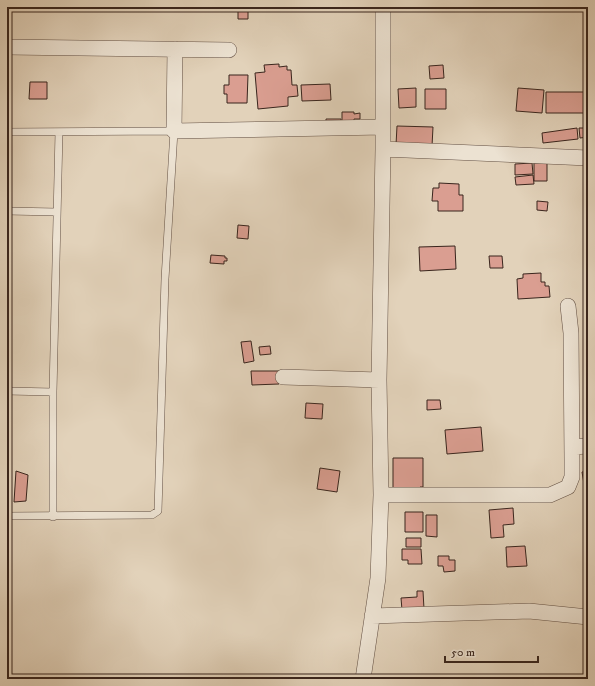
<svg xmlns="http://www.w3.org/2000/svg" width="595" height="686" viewBox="0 0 595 686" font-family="'IM FELL DW Pica',serif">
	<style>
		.building { fill: #da9e91; stroke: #39251d }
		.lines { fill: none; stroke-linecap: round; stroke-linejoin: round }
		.lane-casing { stroke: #635044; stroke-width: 8 }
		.street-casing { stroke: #635044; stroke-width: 16 }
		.lane { stroke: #ece2d2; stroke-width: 7 }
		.street { stroke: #ece2d2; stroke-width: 15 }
	</style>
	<rect width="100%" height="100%" fill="#e2d2ba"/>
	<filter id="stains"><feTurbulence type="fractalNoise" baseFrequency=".005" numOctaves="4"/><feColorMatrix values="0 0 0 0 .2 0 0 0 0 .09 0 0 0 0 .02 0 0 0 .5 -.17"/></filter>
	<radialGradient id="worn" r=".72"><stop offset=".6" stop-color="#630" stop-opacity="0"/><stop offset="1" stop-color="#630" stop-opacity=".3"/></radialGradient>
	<!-- building -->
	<path class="building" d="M 238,7 L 248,7 L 248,19 L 238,19 Z
		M 279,64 L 279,67 L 287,66 L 287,70 L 291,70 L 292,85 L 297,85 L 298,96 L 288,97 L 288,106 L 258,109 L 255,73 L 265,72 L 264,65 Z
		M 443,65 L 444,78 L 430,79 L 429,66 Z
		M 229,75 L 248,75 L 247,103 L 227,103 L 227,94 L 224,94 L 224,85 L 229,85 Z
		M 30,82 L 47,82 L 47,99 L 29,99 Z
		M 330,84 L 331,100 L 302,101 L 301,85 Z
		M 416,88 L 416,107 L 399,108 L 398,89 Z
		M 518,88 L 544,90 L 542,113 L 516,111 Z
		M 425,89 L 446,89 L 446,109 L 425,109 Z
		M 546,92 L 585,92 L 585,113 L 546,113 Z
		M 342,112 L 354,112 L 354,114 L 360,113 L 360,119 L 354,119 L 354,124 L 342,124 Z
		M 326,119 L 341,119 L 341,124 L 326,124 Z
		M 397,126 L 433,127 L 432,146 L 396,145 Z
		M 577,128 L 578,139 L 543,143 L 542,133 Z
		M 579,128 L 588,128 L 588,137 L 580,138 Z
		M 532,163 L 533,174 L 515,175 L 515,164 Z
		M 534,163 L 547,163 L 547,181 L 534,181 Z
		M 533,175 L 534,184 L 516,185 L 515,177 Z
		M 439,183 L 459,184 L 459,195 L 463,195 L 463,211 L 438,211 L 438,201 L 432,201 L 433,188 L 439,188 Z
		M 537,201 L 548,202 L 547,211 L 537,210 Z
		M 238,225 L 249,226 L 248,239 L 237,238 Z
		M 455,246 L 456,269 L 420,271 L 419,247 Z
		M 211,255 L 225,256 L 225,258 L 227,258 L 227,261 L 224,261 L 224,264 L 210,263 Z
		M 489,256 L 502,256 L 503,268 L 490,268 Z
		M 541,273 L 541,282 L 545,282 L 545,286 L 549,286 L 550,297 L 518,299 L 517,279 L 523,278 L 523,274 Z
		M 251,341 L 254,361 L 244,363 L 241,342 Z
		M 270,346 L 271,354 L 260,355 L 259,347 Z
		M 251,371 L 279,371 L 279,384 L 252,385 Z
		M 427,400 L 440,400 L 441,409 L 427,410 Z
		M 306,403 L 323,404 L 322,419 L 305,418 Z
		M 481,427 L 483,451 L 447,454 L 445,430 Z
		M 393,458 L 423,458 L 423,487 L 420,487 L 420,493 L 393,494 Z
		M 320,468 L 340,471 L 337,492 L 317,489 Z
		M 16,471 L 28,475 L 26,501 L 14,502 Z
		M 588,471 L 588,496 L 586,496 L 582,472 Z
		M 513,508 L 514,524 L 503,525 L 504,537 L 491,538 L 489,510 Z
		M 405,512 L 423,512 L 423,532 L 405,532 Z
		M 426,515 L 437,515 L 437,537 L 426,536 Z
		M 406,538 L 421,538 L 421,547 L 406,547 Z
		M 525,546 L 527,566 L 507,567 L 506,547 Z
		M 402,549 L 421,549 L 422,564 L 408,564 L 408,560 L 402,560 Z
		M 438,556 L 449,556 L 449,560 L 455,560 L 455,571 L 444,572 L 443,566 L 438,566 Z
		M 417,591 L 423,591 L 424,609 L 402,610 L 401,598 L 417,597 Z"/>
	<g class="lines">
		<!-- lane casing -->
		<g class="lane-casing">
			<path id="lane" d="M 7,132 L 174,131 L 165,279 L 158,511 L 152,515 L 7,516
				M 7,211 L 57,212
				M 7,391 L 53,392
				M 53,517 L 53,392 L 59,132"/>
		</g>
		<!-- street casing -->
		<g class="street-casing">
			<path id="street" d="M 7,47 L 229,50
				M 175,49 L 174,131 L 383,127
				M 383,149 L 588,158
				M 283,377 L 379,380
				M 572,447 L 588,446
				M 381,495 L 550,495 L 568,487 L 572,477 L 572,460 L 571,333 L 568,306
				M 372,616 L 529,611 L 588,617
				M 363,679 L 378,578 L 381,495 L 379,380 L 383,149 L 383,7"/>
		</g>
		<!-- lane -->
		<use href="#lane" class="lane"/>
		<!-- street -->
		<use href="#street" class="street"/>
	</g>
	<!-- margin -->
	<rect width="595" height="686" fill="none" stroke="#e2d2ba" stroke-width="24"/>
	<rect x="8" y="8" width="579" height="670" fill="none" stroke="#39251d" stroke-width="2"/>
	<rect x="12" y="12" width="571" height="662" fill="none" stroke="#39251d"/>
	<!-- scale -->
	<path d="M445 656v6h93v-6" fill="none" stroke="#39251d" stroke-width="2"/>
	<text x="451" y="656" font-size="12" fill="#39251d" stroke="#ece2d2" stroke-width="3" paint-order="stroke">50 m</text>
	<rect width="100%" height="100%" filter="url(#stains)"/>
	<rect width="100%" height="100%" fill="url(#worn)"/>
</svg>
